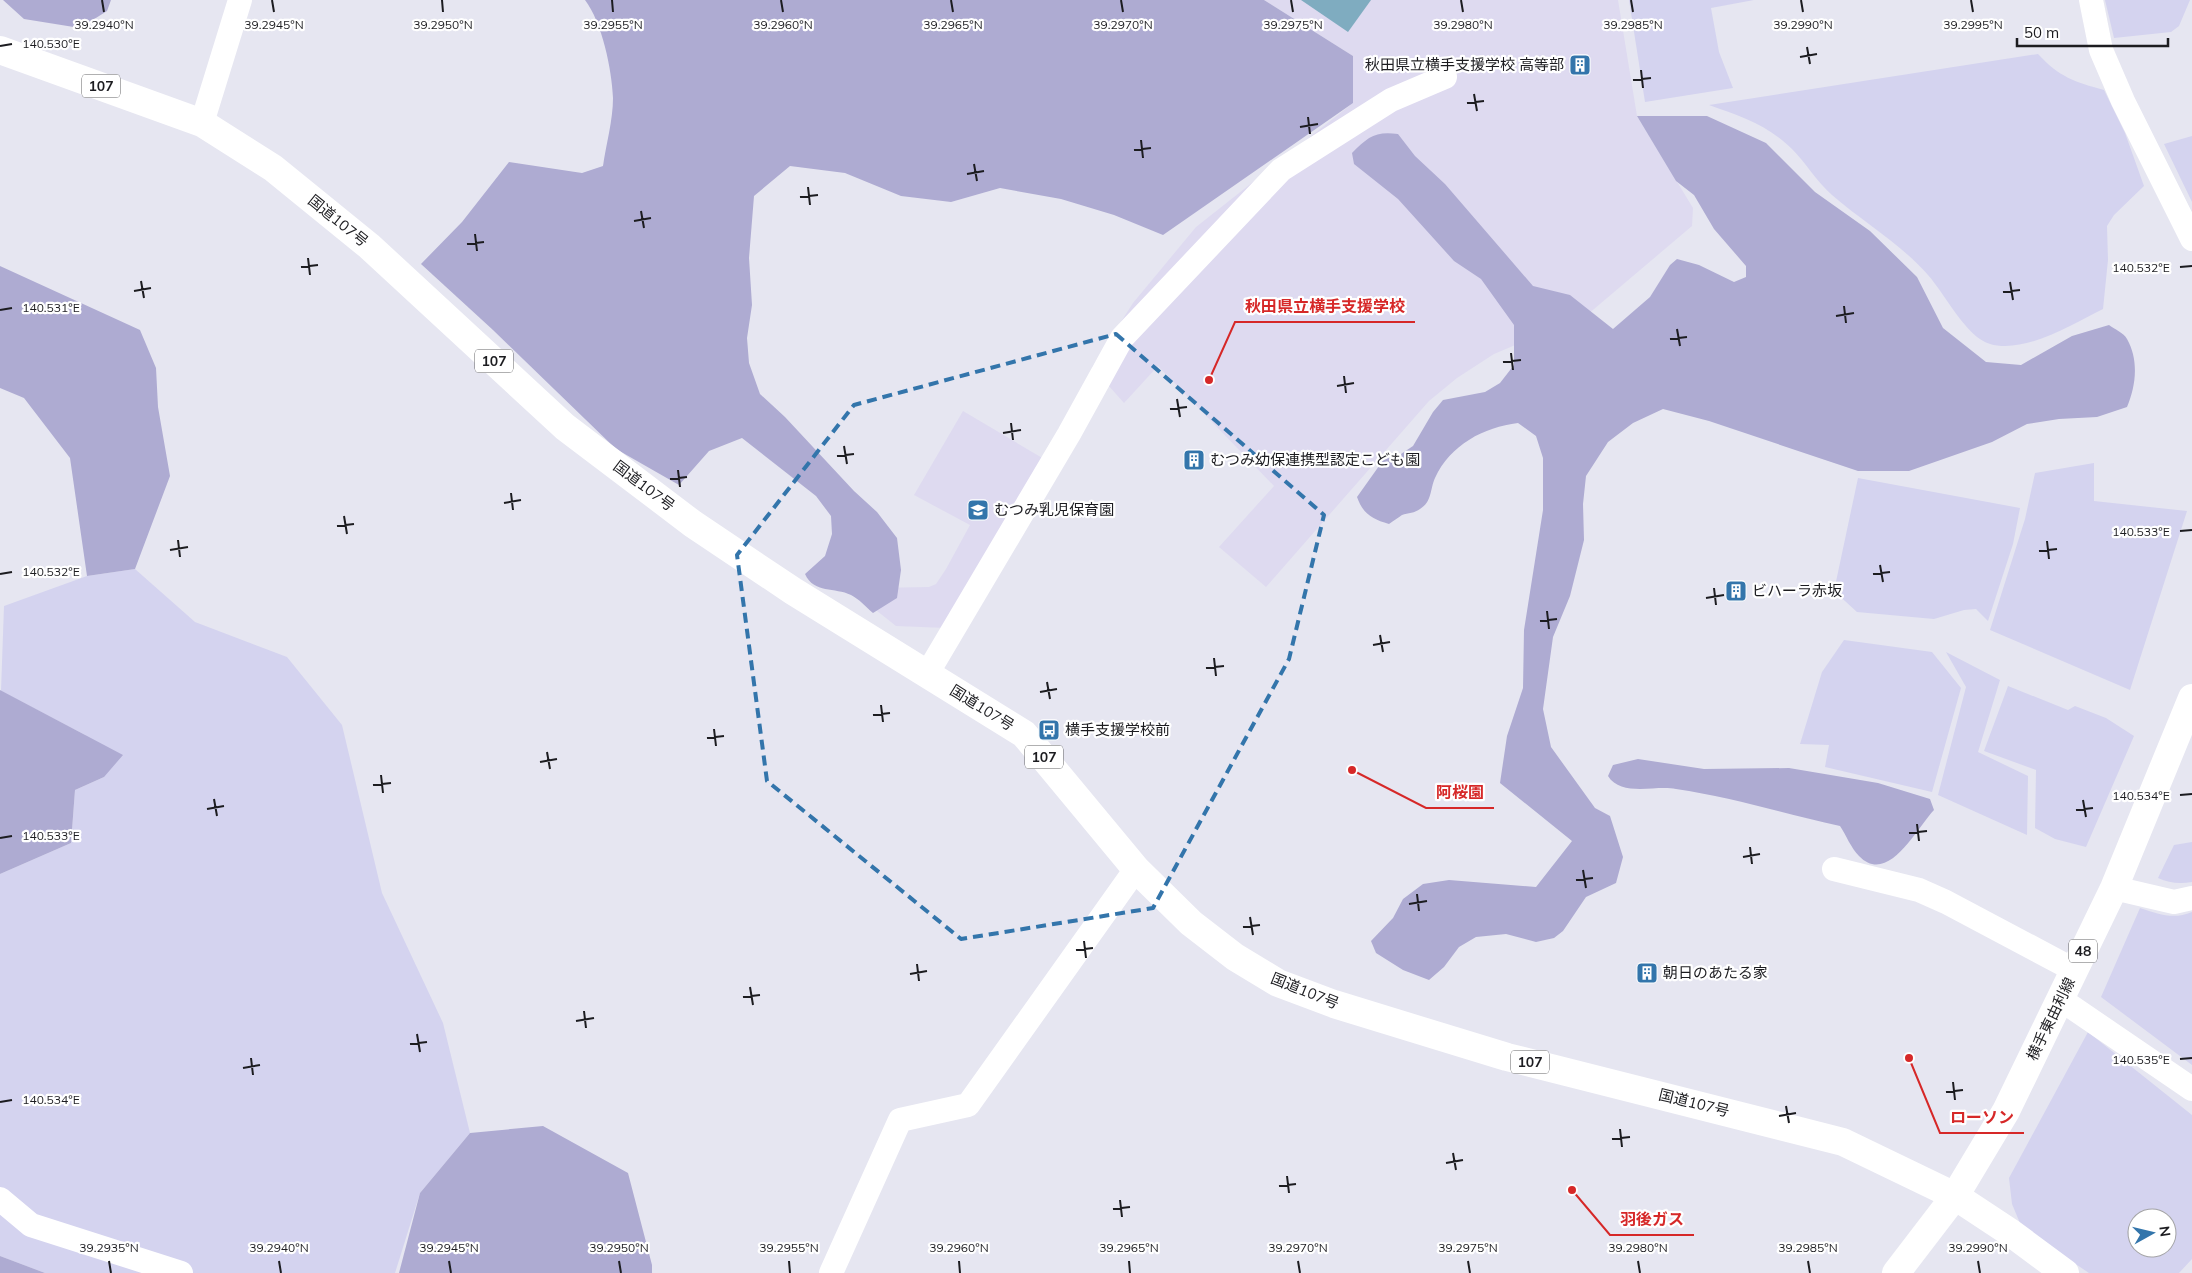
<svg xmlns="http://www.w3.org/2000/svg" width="2192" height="1273" viewBox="0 0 2192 1273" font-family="Mulish,'Noto Sans JP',sans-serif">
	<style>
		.education { fill: #dedaf0 }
		.green { fill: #d4d3ef; fill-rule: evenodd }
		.forest { fill: #aeabd2 }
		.water { fill: #7facc0 }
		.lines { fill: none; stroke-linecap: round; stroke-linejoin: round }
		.street { stroke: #fff; stroke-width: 24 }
		.secondary { stroke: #fff; stroke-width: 28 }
		.primary { stroke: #fff; stroke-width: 28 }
		.highway { stroke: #fff; stroke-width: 28 }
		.marked { fill: none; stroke: #3375ab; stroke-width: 4; stroke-dasharray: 10 6; stroke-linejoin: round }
		.ticks { fill: none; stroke: #1c1c20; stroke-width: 2 }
		.labels { text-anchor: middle; stroke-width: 4.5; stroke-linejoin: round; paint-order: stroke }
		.shield { fill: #fff; stroke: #606063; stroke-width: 1 }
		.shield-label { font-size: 14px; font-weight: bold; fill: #1c1c20 }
		.poi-label { font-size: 15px; fill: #1c1c20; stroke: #fff; text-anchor: start }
		.street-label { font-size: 15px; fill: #1c1c20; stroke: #fff }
		.ticks-label { font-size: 12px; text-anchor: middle; fill: #1c1c20; stroke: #fff; stroke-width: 4.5; stroke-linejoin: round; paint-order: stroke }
		.leader { fill: none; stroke: #d62828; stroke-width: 2 }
		.callout-dot { fill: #d62828; stroke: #fff; stroke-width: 2 }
		.callout-label { font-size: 16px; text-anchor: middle; font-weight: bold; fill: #d62828; stroke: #fff; stroke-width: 4.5; stroke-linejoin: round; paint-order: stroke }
	</style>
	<rect width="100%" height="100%" fill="#e6e6f1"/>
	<!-- education -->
	<path class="education" d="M 1264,0 L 1618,0 L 1637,116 L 1693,208 L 1692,226 L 1587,315 L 1494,354 L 1457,378 L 1429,401 L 1266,587 L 1219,547 L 1274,486 L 1158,366 L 1124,403 L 1092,367 L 1133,303 L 1196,227 L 1353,103 L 1353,56 Z
		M 963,411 L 1044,459 L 946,628 L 896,626 L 867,603 L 873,588 L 929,587 L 936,584 L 946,569 L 970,525 L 914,495 Z"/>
	<!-- green -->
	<path class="green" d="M 1629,0 L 1754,0 L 1711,8 L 1719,52 L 1733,88 L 1645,102 Z
		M 2105,0 L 2190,0 L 2179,26 L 2171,32 L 2114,38 Z
		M 2038,54 C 2059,77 2075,82 2104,90 L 2125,133 L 2144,186 L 2114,215 L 2107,226 L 2108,260 L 2103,309 C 2073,324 2025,354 1990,344 C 1966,337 1945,294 1928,275 C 1901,244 1863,222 1832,195 C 1817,182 1806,163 1792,149 C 1768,125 1740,116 1709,105 Z
		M 2192,136 L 2192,202 L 2164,144 Z
		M 2094,463 L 2094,501 L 2187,511 L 2130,690 L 1990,630 L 2025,519 L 2035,473 Z
		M 1858,478 L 2020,508 L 2013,544 L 1988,621 L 1976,609 L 1964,610 L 1934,619 L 1857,612 L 1834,591 Z
		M 135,569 L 195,622 L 287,657 L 342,725 L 382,893 L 443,1023 L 470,1133 L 420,1193 L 395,1273 L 45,1273 L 0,1256 L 0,874 L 71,843 L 75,790 L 104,777 L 85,735 L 1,691 L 4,606 L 87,576 Z
		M 1844,640 L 1932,652 L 1961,688 L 1932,792 L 1825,767 L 1829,745 L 1800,744 L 1822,672 Z
		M 1946,652 L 2000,680 L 1978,752 L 2028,776 L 2027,835 L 1938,795 L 1966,687 Z
		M 2008,686 L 2068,710 L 2075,706 L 2106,718 L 2134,736 L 2086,847 L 2055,839 L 2035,828 L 2036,770 L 1984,751 Z
		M 2192,842 L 2192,882 C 2179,884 2169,883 2158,878 L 2174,845 Z
		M 2140,908 C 2159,914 2173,920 2192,912 L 2192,1065 L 2101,997 Z
		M 2088,1032 L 2192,1115 L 2192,1259 L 2179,1273 L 2089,1273 L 2022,1228 L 2012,1204 L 2009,1178 ZM 2137,1218 L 2167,1218 L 2167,1248 L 2137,1248 Z"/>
	<!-- forest -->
	<path class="forest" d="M 3,0 L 111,0 L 107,11 L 80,28 L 24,19 Z
		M 585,0 L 1264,0 L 1353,56 L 1353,103 L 1163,235 L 1114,215 L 1061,199 L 1000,188 L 951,202 L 901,196 L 845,173 L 790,166 L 754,196 L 749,258 L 752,305 L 747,338 L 749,363 L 760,394 L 785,417 L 854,491 L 877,512 L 897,538 L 901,570 L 897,598 L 873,613 C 866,607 859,599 851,595 C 835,587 814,594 805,574 L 825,556 L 832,534 L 831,516 L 816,496 L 742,438 L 709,451 L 679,485 L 616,449 L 493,330 L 421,264 L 462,222 L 509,162 L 582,173 L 603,166 C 606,145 613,120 613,98 C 612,70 602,22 585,0 Z
		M 1637,116 L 1707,116 L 1766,143 L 1815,192 L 1870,231 L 1917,277 L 1943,328 L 1986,362 L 2021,365 L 2072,336 L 2109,325 C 2114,329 2124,333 2127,339 C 2139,360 2136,386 2127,407 L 2097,417 L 2059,419 L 2027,424 L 1992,442 L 1909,471 L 1858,471 L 1709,421 L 1663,409 L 1633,423 L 1608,442 L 1586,476 L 1583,504 L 1584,540 L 1570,596 L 1553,637 L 1543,709 L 1551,747 L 1595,808 L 1610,816 L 1623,857 L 1616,883 L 1586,897 L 1563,931 L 1554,938 L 1536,942 L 1506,934 L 1476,937 L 1459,947 L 1444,967 L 1429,980 L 1403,970 L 1376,953 L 1371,941 L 1393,918 L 1403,899 L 1423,884 L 1449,880 L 1536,887 L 1572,841 L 1500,783 L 1507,736 L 1523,688 L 1524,630 L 1543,510 L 1543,458 L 1536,436 L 1518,423 C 1484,427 1450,445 1435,478 C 1430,489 1432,502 1420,509 C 1415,513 1408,513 1402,515 C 1398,518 1393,521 1389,524 C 1372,519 1363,514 1357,497 L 1384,459 L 1398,456 L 1413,446 L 1433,412 L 1443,400 L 1485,392 L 1500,383 L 1514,365 L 1514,325 L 1481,279 L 1454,261 L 1398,199 L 1354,164 L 1352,153 C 1368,137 1375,131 1398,134 L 1415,156 L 1445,184 L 1533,286 L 1570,295 L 1613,329 L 1650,297 L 1670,265 L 1677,259 L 1699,265 L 1734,282 L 1746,277 L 1746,266 L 1714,229 L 1694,195 L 1676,181 Z
		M 0,266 L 140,330 L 156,368 L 158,407 L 170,476 L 135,569 L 87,576 L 70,458 L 24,398 L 0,388 Z
		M 0,690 L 123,755 L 104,777 L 75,790 L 71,843 L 0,874 Z
		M 1638,759 L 1704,769 L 1789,768 L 1878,783 L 1930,799 L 1934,810 C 1916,829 1888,886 1859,856 C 1851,848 1846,835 1840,826 C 1786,814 1731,797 1676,789 C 1655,785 1621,797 1608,776 L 1613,765 Z
		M 543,1126 L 628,1173 L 652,1265 L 652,1273 L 399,1273 L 420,1193 L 470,1133 Z
		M 0,1256 L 45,1273 L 0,1273 Z"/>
	<!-- water -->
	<path class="water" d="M 1301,0 L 1371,0 L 1348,32 Z"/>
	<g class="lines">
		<!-- street -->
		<path class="street" d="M 2091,0 L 2101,50 L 2123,101 L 2192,239
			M 202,123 L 240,0
			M 927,674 L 1069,434 L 1122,338 L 1281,170 L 1391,100 L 1445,77
			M 1834,869 L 1919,890 L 1946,902 L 2074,970
			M 2114,888 L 2174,902 L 2192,898
			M 2060,999 L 2192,1089
			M 0,1199 L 31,1225 L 181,1273
			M 831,1273 L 900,1120 L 968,1105 L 1136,869"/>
		<!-- secondary -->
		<path class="secondary" d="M 1896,1273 L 1955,1196"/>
		<!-- primary -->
		<path class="primary" d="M 1955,1196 L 2006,1111 L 2114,888 L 2192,698"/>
		<!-- highway -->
		<path class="highway" d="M 0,50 L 202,123 L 273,168 L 369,246 L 565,427 L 693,524 L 793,591 L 1024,734 L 1136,869 L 1191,923 L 1235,957 L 1278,983 L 1334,1004 L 1507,1057 L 1843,1142 L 1955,1196 L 2011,1233 L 2065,1273"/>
	</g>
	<!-- marked area -->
	<path class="marked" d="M 1116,334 L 1324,515 L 1289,659 L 1153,908 L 961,939 L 767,781 L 737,555 L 854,405 Z"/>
	<!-- ticks -->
	<path class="ticks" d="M 102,0 L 104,12M 272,0 L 274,12M 442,0 L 443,12M 612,0 L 613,12M 781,0 L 783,12M 951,0 L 953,12M 1121,0 L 1123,12M 1291,0 L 1293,12M 1461,0 L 1463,12M 1631,0 L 1633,12M 1801,0 L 1803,12M 1971,0 L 1973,12M 0,46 L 12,44M 1807,47 L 1810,64M 1800,57 L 1817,54M 1641,70 L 1643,88M 1633,80 L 1651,78M 1474,94 L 1477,111M 1467,103 L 1484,101M 1308,117 L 1310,134M 1300,127 L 1318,124M 1141,140 L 1143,158M 1134,150 L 1151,148M 974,164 L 977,181M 967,174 L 984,171M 808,187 L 810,205M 800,197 L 818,195M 641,211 L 644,228M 634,221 L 651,218M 475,234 L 477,251M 467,244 L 484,242M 308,258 L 310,275M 301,267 L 318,265M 2180,267 L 2192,266M 141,281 L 144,298M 2010,282 L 2013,300M 134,291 L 151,288M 2003,292 L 2020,290M 1844,306 L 1846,323M 0,310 L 12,308M 1836,316 L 1854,313M 1677,329 L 1680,346M 1670,339 L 1687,337M 1511,353 L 1513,370M 1503,362 L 1521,360M 1344,376 L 1346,393M 1337,386 L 1354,383M 1177,399 L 1180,417M 1170,409 L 1187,407M 1011,423 L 1013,440M 1003,433 L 1021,430M 844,446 L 847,464M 837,456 L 854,454M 678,470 L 680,487M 670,479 L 687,477M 511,493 L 513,510M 504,503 L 521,500M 344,516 L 347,534M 337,526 L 354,524M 2180,531 L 2192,530M 178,540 L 180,557M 2047,541 L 2049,559M 170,550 L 188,547M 2039,551 L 2057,549M 1880,565 L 1883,582M 0,574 L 12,572M 1873,574 L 1890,572M 1714,588 L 1716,605M 1706,598 L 1724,595M 1547,611 L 1549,629M 1540,621 L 1557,619M 1380,635 L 1383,652M 1373,645 L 1390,642M 1214,658 L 1216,676M 1206,668 L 1224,666M 1047,682 L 1050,699M 1040,692 L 1057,689M 881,705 L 883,722M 873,715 L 890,713M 714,729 L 716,746M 707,738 L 724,736M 547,752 L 550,769M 540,762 L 557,759M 381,775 L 383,793M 373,785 L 391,783M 2180,795 L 2192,794M 214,799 L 217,816M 2083,800 L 2086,817M 207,809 L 224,806M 2076,810 L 2093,808M 1917,824 L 1919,841M 1909,833 L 1927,831M 0,838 L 12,836M 1750,847 L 1752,864M 1743,857 L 1760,854M 1583,870 L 1586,888M 1576,880 L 1593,878M 1417,894 L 1419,911M 1409,904 L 1427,901M 1250,917 L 1253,935M 1243,927 L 1260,925M 1084,941 L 1086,958M 1076,950 L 1093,948M 917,964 L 919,981M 910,974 L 927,971M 750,987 L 753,1005M 743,997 L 760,995M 584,1011 L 586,1028M 576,1021 L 594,1018M 417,1034 L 420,1052M 410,1044 L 427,1042M 251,1058 L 253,1075M 2180,1059 L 2192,1058M 243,1068 L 260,1065M 1953,1082 L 1955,1100M 1946,1092 L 1963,1090M 0,1102 L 12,1100M 1786,1106 L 1789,1123M 1779,1116 L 1796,1113M 1620,1129 L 1622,1147M 1612,1139 L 1630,1137M 1453,1153 L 1456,1170M 1446,1163 L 1463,1160M 1287,1176 L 1289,1193M 1279,1186 L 1296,1184M 1120,1200 L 1122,1217M 1113,1209 L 1130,1207M 109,1261 L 111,1273M 279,1261 L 281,1273M 449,1261 L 451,1273M 619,1261 L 621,1273M 789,1261 L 790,1273M 959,1261 L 960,1273M 1129,1261 L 1130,1273M 1298,1261 L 1300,1273M 1468,1261 L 1470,1273M 1638,1261 L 1640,1273M 1808,1261 L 1810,1273M 1978,1261 L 1980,1273"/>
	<!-- icons -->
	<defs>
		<g id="building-square" transform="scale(1.125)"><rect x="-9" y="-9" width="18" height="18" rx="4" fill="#3375ab" stroke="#fff"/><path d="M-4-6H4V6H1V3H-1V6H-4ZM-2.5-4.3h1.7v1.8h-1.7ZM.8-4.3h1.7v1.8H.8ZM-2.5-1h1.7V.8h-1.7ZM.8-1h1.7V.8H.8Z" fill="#fff"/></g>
		<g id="school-square" transform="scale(1.125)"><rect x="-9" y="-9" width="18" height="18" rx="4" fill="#3375ab" stroke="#fff"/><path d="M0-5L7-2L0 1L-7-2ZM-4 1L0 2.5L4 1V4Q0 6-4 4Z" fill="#fff"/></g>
		<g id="bus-square" transform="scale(1.125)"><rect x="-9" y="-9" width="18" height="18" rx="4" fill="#3375ab" stroke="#fff"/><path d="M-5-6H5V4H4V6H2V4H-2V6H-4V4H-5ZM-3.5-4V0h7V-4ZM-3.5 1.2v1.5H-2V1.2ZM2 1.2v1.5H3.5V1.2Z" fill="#fff"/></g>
	</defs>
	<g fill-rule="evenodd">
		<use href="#building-square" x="1580" y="65"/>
		<use href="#building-square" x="1194" y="460"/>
		<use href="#school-square" x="978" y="510"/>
		<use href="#building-square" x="1736" y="591"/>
		<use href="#bus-square" x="1049" y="730"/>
		<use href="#building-square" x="1647" y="973"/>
	</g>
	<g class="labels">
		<!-- shield labels -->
		<g class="shield">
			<rect x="82" y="74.5" width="38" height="23" rx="4"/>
			<rect x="475" y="349.5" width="38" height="23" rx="4"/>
			<rect x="1025" y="745.5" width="38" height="23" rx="4"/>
			<rect x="2069" y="939.5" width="28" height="23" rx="4"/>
			<rect x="1511" y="1050.5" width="38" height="23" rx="4"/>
		</g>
		<g class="shield-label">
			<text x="101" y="91">107</text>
			<text x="494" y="366">107</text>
			<text x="1044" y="762">107</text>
			<text x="2083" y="956">48</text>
			<text x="1530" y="1067">107</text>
		</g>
		<!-- poi labels -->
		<g class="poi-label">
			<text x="1564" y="70" text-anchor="end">秋田県立横手支援学校 高等部</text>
			<text x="1210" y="465">むつみ幼保連携型認定こども園</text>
			<text x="994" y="515">むつみ乳児保育園</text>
			<text x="1752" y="596">ビハーラ赤坂</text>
			<text x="1065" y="735">横手支援学校前</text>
			<text x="1663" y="978">朝日のあたる家</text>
		</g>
		<!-- street labels -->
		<g class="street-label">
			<text transform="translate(338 221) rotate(39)" y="5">国道107号</text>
			<text transform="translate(644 486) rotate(37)" y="5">国道107号</text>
			<text transform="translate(982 708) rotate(32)" y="5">国道107号</text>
			<text transform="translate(1305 991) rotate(22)" y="5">国道107号</text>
			<text transform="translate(2051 1019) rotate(-64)" y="5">横手東由利線</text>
			<text transform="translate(1694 1103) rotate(14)" y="5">国道107号</text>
		</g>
	</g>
	<g class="ticks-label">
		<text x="104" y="29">39.2940°N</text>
		<text x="274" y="29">39.2945°N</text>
		<text x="443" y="29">39.2950°N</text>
		<text x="613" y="29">39.2955°N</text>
		<text x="783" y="29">39.2960°N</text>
		<text x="953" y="29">39.2965°N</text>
		<text x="1123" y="29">39.2970°N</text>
		<text x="1293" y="29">39.2975°N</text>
		<text x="1463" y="29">39.2980°N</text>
		<text x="1633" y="29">39.2985°N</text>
		<text x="1803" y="29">39.2990°N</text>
		<text x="1973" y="29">39.2995°N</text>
		<text x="51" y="48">140.530°E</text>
		<text x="2141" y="272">140.532°E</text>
		<text x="51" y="312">140.531°E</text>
		<text x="2141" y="536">140.533°E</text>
		<text x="51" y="576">140.532°E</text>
		<text x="2141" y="800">140.534°E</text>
		<text x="51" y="840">140.533°E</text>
		<text x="2141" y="1064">140.535°E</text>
		<text x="51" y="1104">140.534°E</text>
		<text x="109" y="1252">39.2935°N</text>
		<text x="279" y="1252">39.2940°N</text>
		<text x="449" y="1252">39.2945°N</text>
		<text x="619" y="1252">39.2950°N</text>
		<text x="789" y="1252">39.2955°N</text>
		<text x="959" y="1252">39.2960°N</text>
		<text x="1129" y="1252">39.2965°N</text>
		<text x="1298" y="1252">39.2970°N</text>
		<text x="1468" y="1252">39.2975°N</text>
		<text x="1638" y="1252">39.2980°N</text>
		<text x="1808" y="1252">39.2985°N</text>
		<text x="1978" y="1252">39.2990°N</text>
	</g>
	<!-- callouts -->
	<path class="leader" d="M1209 380L1235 322H1415M1352 770L1426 808H1494M1909 1058L1940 1133H2024M1572 1190L1610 1235H1694"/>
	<g class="callout-dot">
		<circle cx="1209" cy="380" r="5"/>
		<circle cx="1352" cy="770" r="5"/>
		<circle cx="1909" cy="1058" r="5"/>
		<circle cx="1572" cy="1190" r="5"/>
	</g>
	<g class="callout-label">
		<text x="1325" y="312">秋田県立横手支援学校</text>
		<text x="1460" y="798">阿桜園</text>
		<text x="1982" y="1123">ローソン</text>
		<text x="1652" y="1225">羽後ガス</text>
	</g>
	<!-- north arrow -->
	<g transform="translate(2152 1233) rotate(82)"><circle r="24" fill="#ffffff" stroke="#a4a4a6"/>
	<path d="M0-4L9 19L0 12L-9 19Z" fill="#3375ab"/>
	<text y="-8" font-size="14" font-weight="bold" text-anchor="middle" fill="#1c1c20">N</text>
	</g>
	<!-- scale -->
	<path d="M2017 38v8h151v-8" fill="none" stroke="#1c1c20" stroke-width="2.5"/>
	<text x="2024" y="38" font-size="15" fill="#1c1c20" stroke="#ffffff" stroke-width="4" paint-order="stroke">50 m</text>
</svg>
